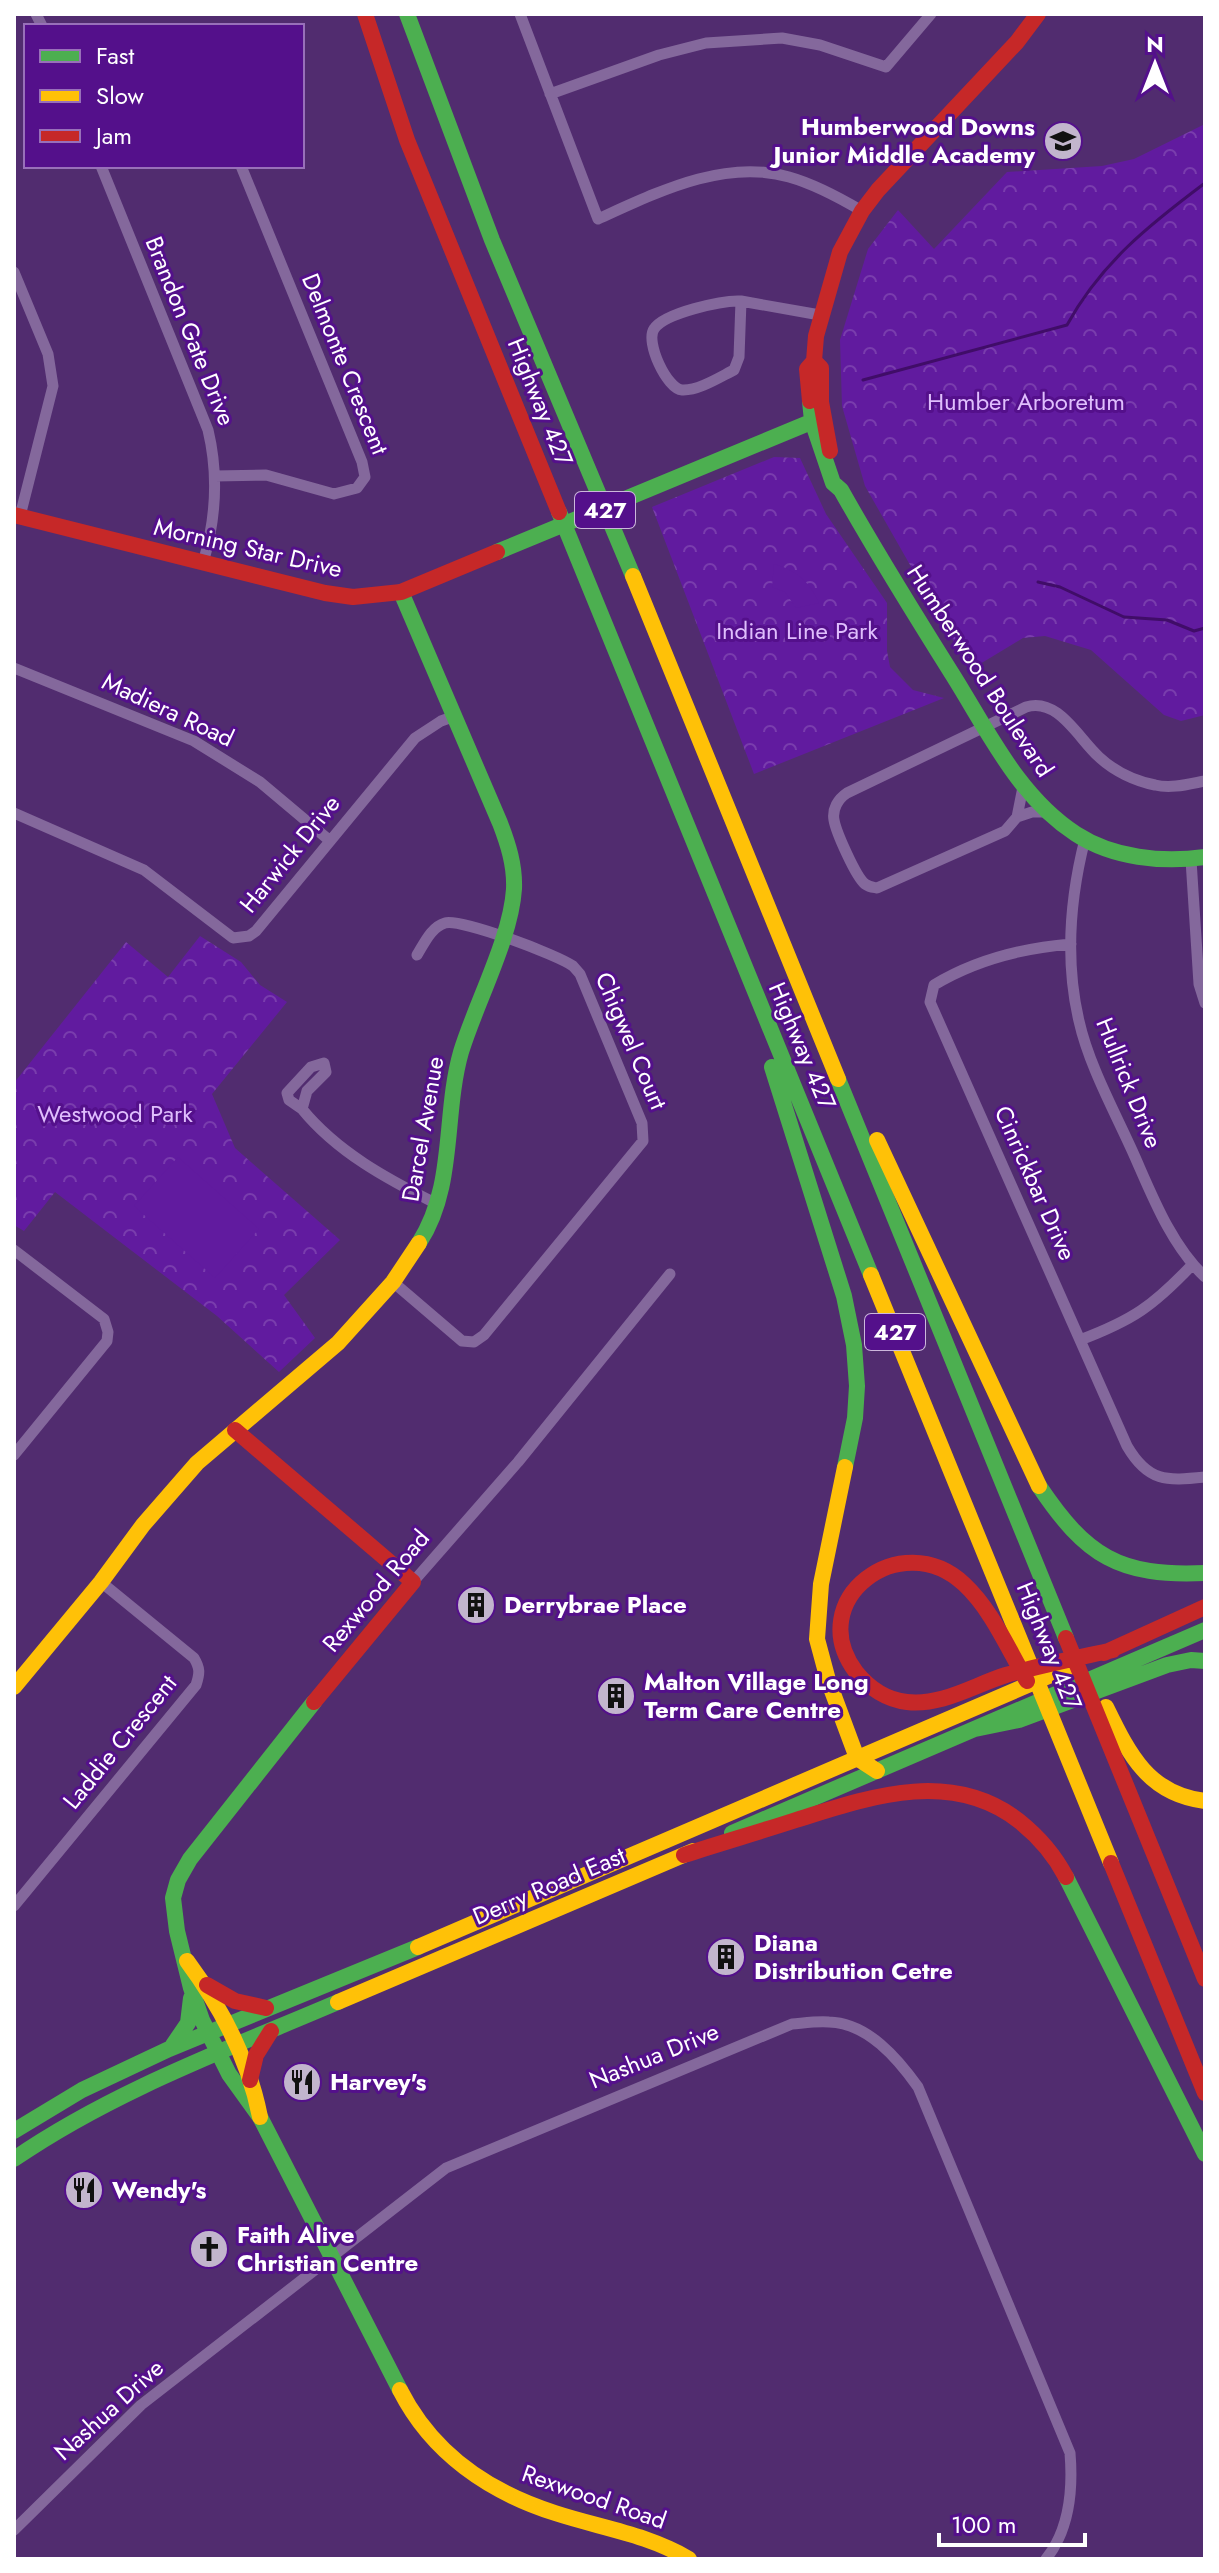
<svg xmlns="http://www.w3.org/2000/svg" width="1219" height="2573" viewBox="0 0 1219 2573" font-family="Jost,sans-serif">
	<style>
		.forest { fill: url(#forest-crowns) }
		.pitch { fill: #611b9f }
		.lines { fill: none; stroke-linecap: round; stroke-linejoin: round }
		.stream { stroke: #400d68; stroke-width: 3 }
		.street { stroke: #84689c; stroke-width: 11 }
		.fast { stroke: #4caf50; stroke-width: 16 }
		.slow { stroke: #ffc107; stroke-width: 16 }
		.jam { stroke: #c62828; stroke-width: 16 }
		.labels { text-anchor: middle; stroke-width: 6; stroke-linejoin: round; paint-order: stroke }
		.shield { fill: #54108b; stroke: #ccb7dc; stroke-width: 2 }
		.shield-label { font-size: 22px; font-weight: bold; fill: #fff }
		.poi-label { font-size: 24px; font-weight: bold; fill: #fff; stroke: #54108b; text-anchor: start }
		.street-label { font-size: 24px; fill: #fff; stroke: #54108b }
		.park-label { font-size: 24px; fill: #dfbefd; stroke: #54108b }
	</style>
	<defs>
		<pattern id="forest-crowns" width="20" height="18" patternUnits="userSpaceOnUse" patternTransform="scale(2)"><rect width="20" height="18" fill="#611b9f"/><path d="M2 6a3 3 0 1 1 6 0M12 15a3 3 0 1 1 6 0" fill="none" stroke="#793dad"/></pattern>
	</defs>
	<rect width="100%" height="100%" fill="#512c6f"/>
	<!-- forest -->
	<path class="forest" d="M 1205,124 L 1205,715 L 1181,721 L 1164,715 L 1091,650 L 1045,636 L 1023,638 L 970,670 L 865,486 L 842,406 L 840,340 L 868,249 L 898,210 L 934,249 L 1007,172 L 1102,166 L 1134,159 Z
		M 774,457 L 800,458 L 826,514 L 887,603 L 887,651 L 890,667 L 913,690 L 944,698 L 754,774 L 652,507 Z
		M 200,936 L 241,962 L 260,985 L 287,1002 L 212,1094 L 235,1148 L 340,1240 L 284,1295 L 315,1338 L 279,1372 L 217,1316 L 55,1192 L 24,1231 L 14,1225 L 14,1083 L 126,942 L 168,977 Z"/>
	<!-- pitch -->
	<path class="pitch" d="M 774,564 C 796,570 810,582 819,603 L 796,608 L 785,592 L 772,587 Z
		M 178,1157 L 259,1229 L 215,1278 L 134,1206 Z"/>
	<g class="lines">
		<!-- stream -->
		<path class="stream" d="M 863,380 L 1067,325 C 1101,263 1149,225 1205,183
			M 1038,582 L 1060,587 L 1124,617 L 1167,620 L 1194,631 L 1205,628"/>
		<!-- street -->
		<path class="street" d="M 36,14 L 42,26
			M 520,14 L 598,219 C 656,193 724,158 789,177 C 814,184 840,198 862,211
			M 550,94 L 659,55 L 706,43 L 782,38 L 820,45 L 886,67 L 931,14
			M 101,166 L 208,430 C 219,476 216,519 203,563
			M 14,272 L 48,354 L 53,386 L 20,516
			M 741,301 C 723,300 664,313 654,329 C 645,342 667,389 682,390 C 698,391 720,377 734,370 L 739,357 L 741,301 L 820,315
			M 215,476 L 266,475 L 334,494 L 357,488 L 365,477 L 362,462 L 241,166
			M 14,668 L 194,741 L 260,782 L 329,840
			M 1023,787 L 1017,817 L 1005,831 L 877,888 C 871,887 869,887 865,884 C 856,877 836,832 834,820 C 832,809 838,799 847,793 L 1026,707 C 1058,697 1078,738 1099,757 C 1114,771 1135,781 1155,785 C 1171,789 1189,784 1205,781
			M 14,813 L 144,870 L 233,938 L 249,936 L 256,931 L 415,738 L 441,721 L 455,716
			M 1017,817 L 1032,812 L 1047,812
			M 1085,839 C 1070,898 1065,961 1079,1021 C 1089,1066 1116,1114 1135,1157 C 1153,1198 1172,1246 1205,1277
			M 1191,860 L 1199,984 L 1205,1003
			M 1071,944 C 1023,948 977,959 934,985 L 930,1002 L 1127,1446 C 1148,1482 1166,1481 1205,1477
			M 302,1109 L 289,1100 L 287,1093 L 311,1067 L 324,1063 L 326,1072 L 307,1091 L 302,1109 C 337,1152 387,1179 437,1204
			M 14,1250 L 104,1319 L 108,1332 L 107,1341 L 14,1455
			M 393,1282 L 462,1341 L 474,1342 L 484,1335 L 643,1141 L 642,1123 L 580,974 L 573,966 C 558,955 460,918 445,923 C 431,927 424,944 417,955
			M 1080,1340 C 1133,1320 1153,1306 1192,1265
			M 413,1582 L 518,1462 L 670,1274
			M 14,1906 L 196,1685 C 200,1673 200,1668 194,1658 L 101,1582
			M 14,2530 L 141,2405 L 446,2168 L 792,2024 C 804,2023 817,2021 829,2022 C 868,2023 898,2059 918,2087 L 1070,2453 C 1073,2489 1070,2529 1046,2559"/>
		<!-- fast -->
		<path class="fast" d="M 407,14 L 492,240 L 633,576
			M 810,401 L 812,421 L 833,483 L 841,490 C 877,554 915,615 954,677 C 989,733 1019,797 1076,834 C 1113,858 1162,863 1205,857
			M 559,512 L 871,1275
			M 497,552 L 823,417
			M 401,592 L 500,823 C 508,844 515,865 514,889 C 511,938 476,1003 461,1052 C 443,1115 456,1186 419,1243
			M 772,1067 L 844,1296 L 854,1345 L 857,1386 L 855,1418 L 845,1467
			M 838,1079 L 1066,1638
			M 1039,1486 C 1086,1556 1119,1577 1205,1573
			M 314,1702 L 190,1859 L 178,1880 L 173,1898 L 177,1931 L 191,1988 L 202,2020 L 229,2074 L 260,2117 L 400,2390
			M 975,1729 L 1019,1720 L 1167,1665 L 1191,1660 L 1205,1661
			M 732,1833 L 1205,1630
			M 1066,1877 L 1205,2154
			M 173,2045 L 188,2023 L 191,1998
			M 14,2131 L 82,2090 L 169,2049 L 418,1947
			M 14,2159 C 113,2091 228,2049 338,2002"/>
		<!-- slow -->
		<path class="slow" d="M 633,576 L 838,1079
			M 877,1140 L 1039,1486
			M 871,1275 L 1111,1863
			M 845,1467 L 821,1584 L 817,1639 L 828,1680 L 857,1758 L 877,1771
			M 14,1687 L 101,1582 L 143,1525 L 197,1463 L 338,1343 L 393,1282 L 419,1243
			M 1106,1707 C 1129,1754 1148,1794 1205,1801
			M 418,1947 L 1072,1666
			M 187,1961 C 221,2007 249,2061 260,2117
			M 338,2002 L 693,1851
			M 400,2390 C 432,2453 489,2492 555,2513 C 601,2528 647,2534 689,2559"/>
		<!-- jam -->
		<path class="jam" d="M 365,14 L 407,140 L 559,512
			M 814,361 L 821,368 L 821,402 L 830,451
			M 810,401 L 807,369 L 814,361 L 816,336 L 840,252 L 862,211 L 878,190 L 1017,42 L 1038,14
			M 14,515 L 325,593 L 353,597 L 401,592 L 497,552
			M 235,1430 L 413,1582 L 314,1702
			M 1066,1638 L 1205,1979
			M 1104,1653 L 1205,1607
			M 1027,1681 C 1008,1649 992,1610 964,1584 C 901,1525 802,1600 856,1672 C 869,1688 887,1700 907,1702 C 942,1706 974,1685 1006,1675 C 1042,1665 1077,1658 1113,1650
			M 684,1855 C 721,1843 759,1832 796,1820 C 869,1797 951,1768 1019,1821 C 1039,1837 1054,1854 1066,1877
			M 1111,1863 L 1205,2093
			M 207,1985 L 235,2001 L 266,2008
			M 250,2080 L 256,2055 L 271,2031"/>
	</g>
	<!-- icons -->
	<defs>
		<g id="school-disc" transform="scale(2)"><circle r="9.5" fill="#c2b5cd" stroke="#54108b"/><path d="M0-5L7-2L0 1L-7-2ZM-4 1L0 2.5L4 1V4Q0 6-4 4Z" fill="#111"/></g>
		<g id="building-disc" transform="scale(2)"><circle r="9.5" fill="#c2b5cd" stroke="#54108b"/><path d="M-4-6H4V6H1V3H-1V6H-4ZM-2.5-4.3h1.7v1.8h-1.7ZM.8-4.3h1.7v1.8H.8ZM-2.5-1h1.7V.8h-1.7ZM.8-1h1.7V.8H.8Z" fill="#111"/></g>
		<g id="restaurant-disc" transform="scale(2)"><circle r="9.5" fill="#c2b5cd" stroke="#54108b"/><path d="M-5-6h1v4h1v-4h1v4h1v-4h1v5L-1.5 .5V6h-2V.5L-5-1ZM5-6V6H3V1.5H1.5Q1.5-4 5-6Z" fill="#111"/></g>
		<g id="church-disc" transform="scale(2)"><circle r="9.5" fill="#c2b5cd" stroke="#54108b"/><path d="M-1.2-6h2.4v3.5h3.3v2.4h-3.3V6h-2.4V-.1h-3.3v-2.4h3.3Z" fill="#111"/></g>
	</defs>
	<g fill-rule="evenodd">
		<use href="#school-disc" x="1063" y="141"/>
		<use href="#building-disc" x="476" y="1605"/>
		<use href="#building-disc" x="616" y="1696"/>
		<use href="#building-disc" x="726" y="1957"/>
		<use href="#restaurant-disc" x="302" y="2082"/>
		<use href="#restaurant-disc" x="84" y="2190"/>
		<use href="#church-disc" x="209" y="2249"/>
	</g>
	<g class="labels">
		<!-- shield labels -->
		<g class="shield">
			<rect x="575" y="492" width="60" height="36" rx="6"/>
			<rect x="865" y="1314" width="60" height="36" rx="6"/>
		</g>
		<g class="shield-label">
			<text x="605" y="518">427</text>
			<text x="895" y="1340">427</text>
		</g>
		<!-- poi labels -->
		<g class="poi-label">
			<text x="1035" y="135" text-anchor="end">Humberwood Downs<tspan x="1035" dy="28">Junior Middle Academy</tspan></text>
			<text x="504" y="1613">Derrybrae Place</text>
			<text x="644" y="1690">Malton Village Long<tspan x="644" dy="28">Term Care Centre</tspan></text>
			<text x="754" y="1951">Diana<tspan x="754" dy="28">Distribution Cetre</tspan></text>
			<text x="330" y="2090">Harvey's</text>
			<text x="112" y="2198">Wendy's</text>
			<text x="237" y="2243">Faith Alive<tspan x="237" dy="28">Christian Centre</tspan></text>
		</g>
		<!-- street labels -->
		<g class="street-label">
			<text transform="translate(190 331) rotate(68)" y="8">Brandon Gate Drive</text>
			<text transform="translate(345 364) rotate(68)" y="8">Delmonte Crescent</text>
			<text transform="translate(540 402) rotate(68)" y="8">Highway 427</text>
			<text transform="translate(248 548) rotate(13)" y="8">Morning Star Drive</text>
			<text transform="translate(980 671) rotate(57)" y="8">Humberwood Boulevard</text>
			<text transform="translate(168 710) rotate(25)" y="8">Madiera Road</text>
			<text transform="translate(290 854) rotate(-51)" y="8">Harwick Drive</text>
			<text transform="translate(631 1041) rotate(67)" y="8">Chigwel Court</text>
			<text transform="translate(802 1046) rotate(67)" y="8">Highway 427</text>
			<text transform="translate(1129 1083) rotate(68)" y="8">Hullrick Drive</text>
			<text transform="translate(423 1129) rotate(-80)" y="8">Darcel Avenue</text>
			<text transform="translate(1035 1183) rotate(66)" y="8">Cinrickbar Drive</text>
			<text transform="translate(376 1591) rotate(-50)" y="8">Rexwood Road</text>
			<text transform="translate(1049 1646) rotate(68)" y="8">Highway 427</text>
			<text transform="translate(120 1742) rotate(-51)" y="8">Laddie Crescent</text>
			<text transform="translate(549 1886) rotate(-23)" y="8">Derry Road East</text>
			<text transform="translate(654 2056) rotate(-22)" y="8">Nashua Drive</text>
			<text transform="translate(109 2410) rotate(-42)" y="8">Nashua Drive</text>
			<text transform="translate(594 2497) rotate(19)" y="8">Rexwood Road</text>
		</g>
		<!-- park labels -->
		<g class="park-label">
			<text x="1026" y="410">Humber Arboretum</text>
			<text x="797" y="639">Indian Line Park</text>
			<text x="115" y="1122">Westwood Park</text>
		</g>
	</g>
	<!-- border -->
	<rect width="1219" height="2573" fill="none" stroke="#ffffff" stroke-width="32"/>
	<!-- legend -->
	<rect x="24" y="24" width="280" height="144" fill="#54108b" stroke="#9870b9" stroke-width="2"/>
	<rect x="40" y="50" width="40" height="12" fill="#4caf50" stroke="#9870b9" stroke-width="2"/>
	<text x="96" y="64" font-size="24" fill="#ffffff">Fast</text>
	<rect x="40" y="90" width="40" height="12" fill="#ffc107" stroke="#9870b9" stroke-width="2"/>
	<text x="96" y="104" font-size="24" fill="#ffffff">Slow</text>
	<rect x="40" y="130" width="40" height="12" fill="#c62828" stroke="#9870b9" stroke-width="2"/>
	<text x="96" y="144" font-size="24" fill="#ffffff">Jam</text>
	<!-- north arrow -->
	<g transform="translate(1155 64)" stroke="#54108b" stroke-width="6" paint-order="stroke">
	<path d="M0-6L14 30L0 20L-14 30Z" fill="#ffffff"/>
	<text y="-12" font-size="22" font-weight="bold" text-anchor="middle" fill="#ffffff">N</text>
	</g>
	<!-- scale -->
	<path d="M939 2533v12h146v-12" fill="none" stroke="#ffffff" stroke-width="4"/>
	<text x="951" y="2533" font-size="24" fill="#ffffff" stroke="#54108b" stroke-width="6" paint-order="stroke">100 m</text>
</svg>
